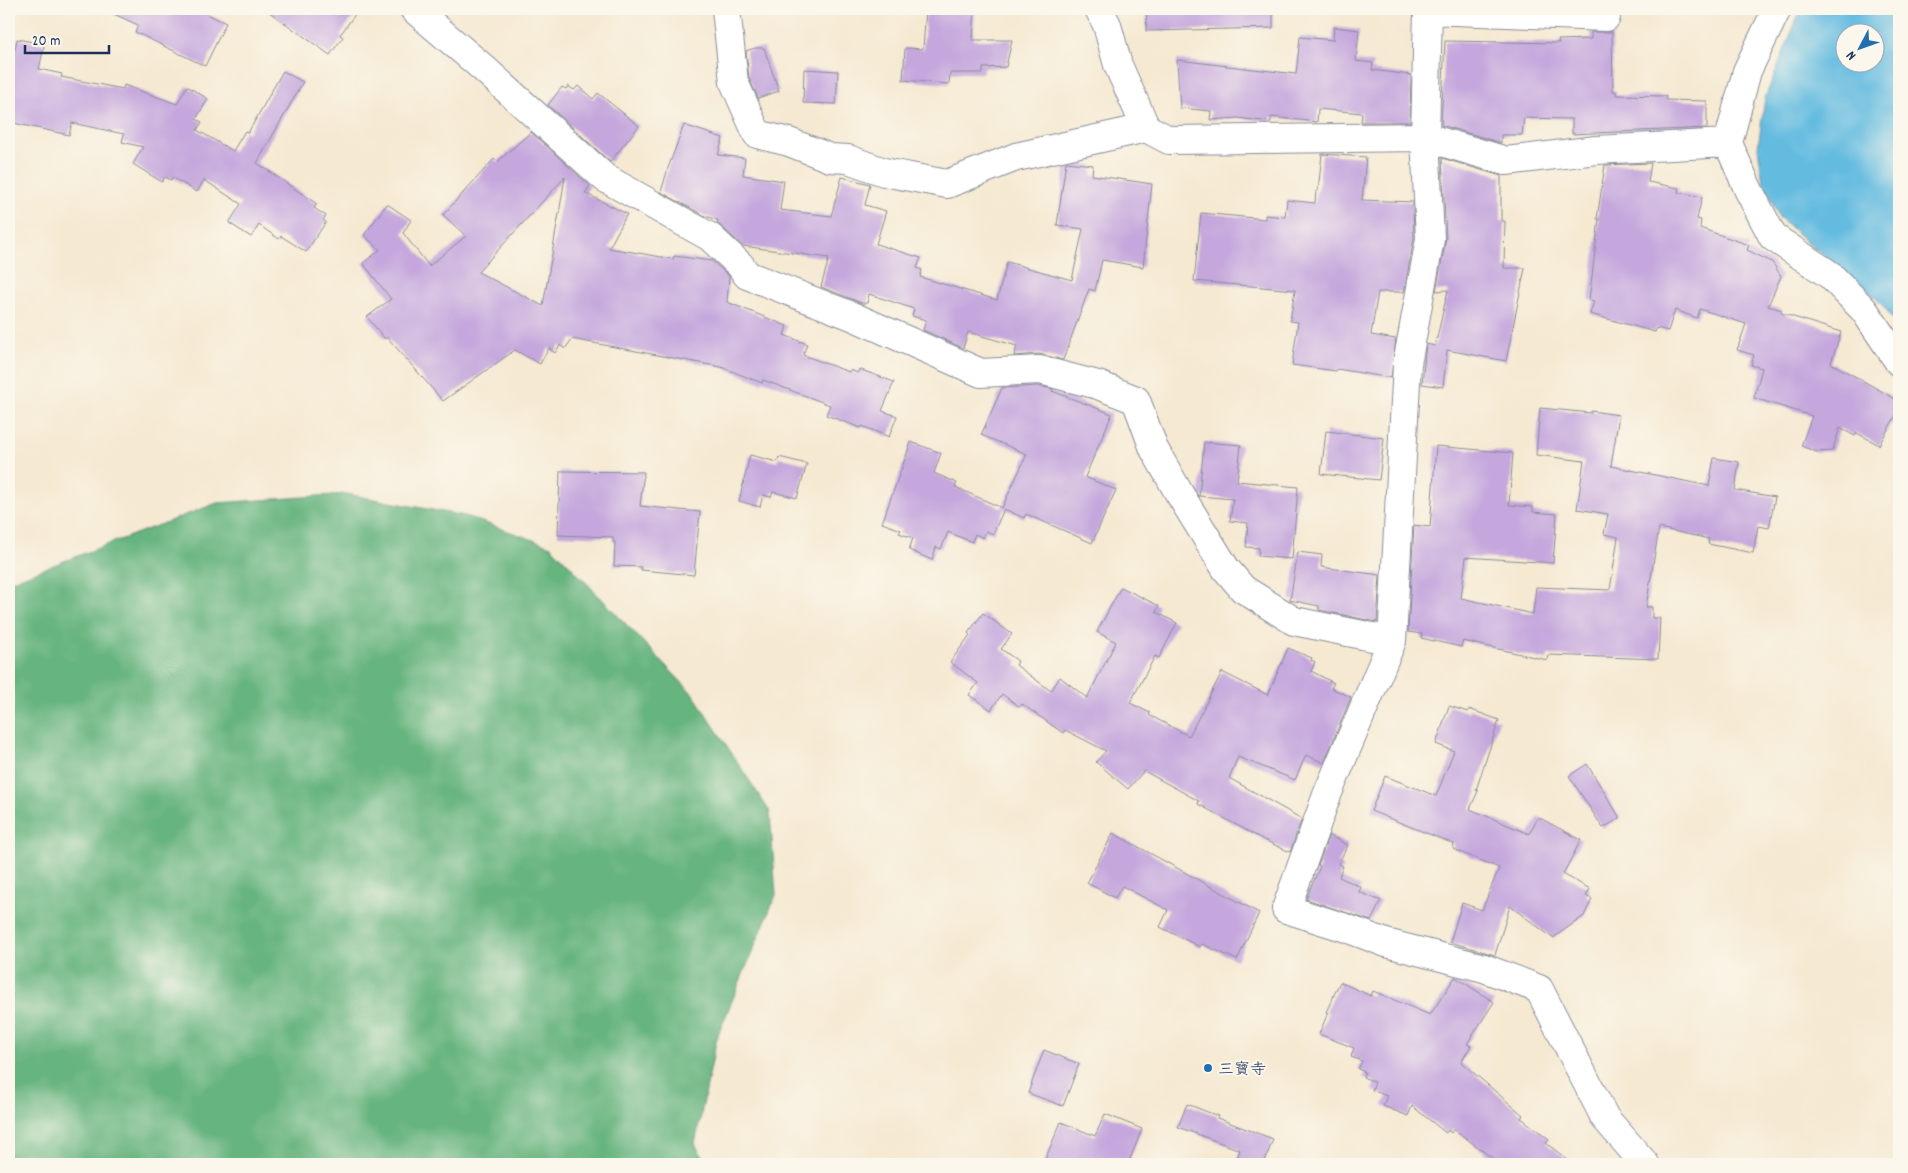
<svg xmlns="http://www.w3.org/2000/svg" width="1908" height="1173" viewBox="0 0 1908 1173" font-family="Dekko,'Klee One',sans-serif">
	<style>
		.forest { fill: #66b47e; stroke: #40726e }
		.water { fill: #63bbe0; stroke: #3f759f; fill-rule: evenodd }
		.building { fill: #c5a7dd; fill-rule: evenodd }
		.lines { fill: none; stroke-linecap: round; stroke-linejoin: round }
		.minor-casing { stroke: #888c98; stroke-width: 30 }
		.minor { stroke: #fff; stroke-width: 28 }
		.poi-dot { fill: #1f6fb2; stroke: #fbf7ec; stroke-width: 2 }
		.labels { text-anchor: middle; stroke-width: 4; stroke-linejoin: round; paint-order: stroke }
		.poi-label { font-size: 16px; fill: #1b2f5e; stroke: #fbf7ec; text-anchor: start }
	</style>
	<rect width="100%" height="100%" fill="#fbf7ec"/>
	<filter id="ink" filterUnits="userSpaceOnUse"><feTurbulence type="fractalNoise" baseFrequency=".02" numOctaves="2"/><feDisplacementMap in="SourceGraphic" scale="10" xChannelSelector="R" yChannelSelector="G"/><feConvolveMatrix kernelMatrix="1 2 1 2 8 2 1 2 1" color-interpolation-filters="sRGB"/></filter>
	<filter id="wash" filterUnits="userSpaceOnUse"><feTurbulence type="fractalNoise" baseFrequency=".0096" numOctaves="4" result="noise"/><feDisplacementMap in="SourceGraphic" scale="20" xChannelSelector="R" yChannelSelector="G"/><feGaussianBlur stdDeviation="1.12" result="paint"/><feColorMatrix in="noise" values="0 0 0 0 0 0 0 0 0 0 0 0 0 0 0 0 0 1.4 0 .05"/><feComposite in="paint" operator="in"/></filter>
	<g filter="url(#wash)">
		<rect width="100%" height="100%" fill="#f5e9d2"/>
		<!-- forest -->
		<path class="forest" d="M 347,494 L 465,516 L 551,546 L 693,694 L 770,812 L 776,895 L 717,1037 L 695,1144 L 707,1164 L 9,1164 L 9,582 L 217,503 Z"/>
		<!-- water -->
		<path class="water" d="M 1801,9 L 1899,9 L 1899,328 L 1877,298 L 1813,247 L 1779,217 L 1763,181 L 1758,147 L 1765,98 ZM 1846,32 L 1876,32 L 1876,62 L 1846,62 Z"/>
		<g id="blocks">
			<!-- building -->
			<path class="building" d="M 103,9 L 197,9 L 226,23 L 205,66 L 135,32 L 138,25 Z
				M 265,9 L 359,9 L 340,35 L 343,37 L 330,55 Z
				M 926,9 L 975,9 L 973,40 L 1012,40 L 1006,67 L 983,68 L 983,73 L 950,73 L 949,84 L 903,80 L 905,48 L 923,49 Z
				M 1147,9 L 1273,9 L 1273,28 L 1146,31 Z
				M 1334,27 L 1359,30 L 1356,61 L 1373,63 L 1372,70 L 1411,75 L 1410,122 L 1361,122 L 1362,113 L 1318,109 L 1317,122 L 1271,117 L 1271,122 L 1238,118 L 1210,120 L 1211,111 L 1180,108 L 1177,60 L 1296,74 L 1300,37 L 1333,40 Z
				M 1591,32 L 1612,32 L 1613,91 L 1616,91 L 1616,95 L 1666,96 L 1666,100 L 1707,101 L 1707,128 L 1572,134 L 1572,119 L 1524,118 L 1522,135 L 1501,135 L 1501,143 L 1441,125 L 1445,41 L 1559,43 L 1558,40 L 1591,39 Z
				M 17,39 L 43,44 L 44,47 L 39,69 L 62,74 L 61,77 L 123,89 L 124,85 L 177,104 L 187,86 L 208,99 L 196,119 L 202,122 L 197,130 L 233,151 L 245,131 L 248,133 L 283,71 L 303,82 L 257,163 L 317,204 L 314,208 L 326,216 L 323,220 L 326,222 L 306,252 L 281,236 L 279,239 L 259,225 L 251,237 L 229,223 L 241,204 L 204,180 L 197,192 L 172,177 L 171,180 L 165,177 L 162,182 L 133,164 L 143,147 L 122,142 L 124,134 L 72,123 L 69,135 L 9,122 L 9,48 L 15,50 Z
				M 755,48 L 764,48 L 779,91 L 758,98 L 749,78 L 746,51 Z
				M 804,69 L 838,71 L 836,104 L 803,103 Z
				M 568,86 L 574,90 L 578,86 L 593,99 L 598,93 L 639,126 L 610,162 L 548,105 L 562,87 L 566,89 Z
				M 684,125 L 723,138 L 718,155 L 745,158 L 743,175 L 784,181 L 780,210 L 831,216 L 842,177 L 870,184 L 865,205 L 886,211 L 876,244 L 921,258 L 917,268 L 922,270 L 920,277 L 997,300 L 1007,262 L 1072,280 L 1083,229 L 1057,225 L 1066,162 L 1093,165 L 1092,175 L 1152,184 L 1143,267 L 1102,260 L 1095,291 L 1089,289 L 1063,360 L 1039,354 L 1014,356 L 1017,346 L 968,332 L 963,348 L 923,330 L 926,320 L 912,316 L 914,309 L 869,294 L 867,303 L 862,303 L 821,287 L 829,258 L 743,246 L 717,223 L 718,220 L 705,216 L 661,192 L 668,168 Z
				M 531,132 L 590,186 L 585,193 L 627,214 L 609,248 L 673,259 L 674,256 L 712,261 L 729,276 L 727,302 L 787,326 L 784,335 L 807,344 L 803,355 L 849,372 L 850,370 L 858,373 L 859,369 L 894,382 L 882,411 L 897,416 L 889,437 L 862,426 L 861,428 L 826,415 L 830,405 L 763,380 L 762,383 L 721,367 L 572,339 L 565,349 L 560,345 L 555,353 L 549,348 L 540,364 L 515,350 L 443,401 L 387,337 L 385,339 L 367,317 L 391,299 L 363,263 L 380,250 L 364,235 L 387,204 L 411,220 L 403,233 L 429,266 L 466,236 L 443,215 L 494,159 L 497,162 ZM 565,177 L 562,196 L 543,306 L 478,272 Z
				M 1322,154 L 1366,157 L 1362,200 L 1413,202 L 1414,238 L 1404,292 L 1378,292 L 1371,335 L 1396,339 L 1391,378 L 1337,369 L 1336,371 L 1292,365 L 1298,322 L 1290,321 L 1295,290 L 1194,281 L 1201,213 L 1265,219 L 1265,215 L 1285,217 L 1287,200 L 1315,203 L 1316,191 L 1318,191 Z
				M 1442,158 L 1501,176 L 1501,221 L 1505,221 L 1504,268 L 1525,268 L 1506,361 L 1447,350 L 1443,387 L 1422,384 L 1426,344 L 1435,346 L 1448,290 L 1436,291 L 1446,238 Z
				M 1651,163 L 1648,182 L 1679,188 L 1678,192 L 1702,197 L 1697,219 L 1701,220 L 1700,228 L 1749,245 L 1747,250 L 1772,262 L 1781,276 L 1768,306 L 1782,310 L 1781,313 L 1841,332 L 1831,363 L 1899,401 L 1899,410 L 1879,445 L 1857,433 L 1855,436 L 1840,428 L 1832,451 L 1817,452 L 1801,446 L 1812,416 L 1754,398 L 1762,368 L 1751,365 L 1754,355 L 1737,350 L 1746,324 L 1700,309 L 1697,318 L 1675,310 L 1668,331 L 1656,328 L 1655,332 L 1590,314 L 1594,301 L 1589,300 L 1599,219 L 1597,219 L 1605,165 Z
				M 1038,386 L 1053,389 L 1052,391 L 1112,414 L 1085,477 L 1116,490 L 1092,543 L 1026,514 L 1024,518 L 1004,509 L 993,534 L 986,531 L 983,538 L 975,534 L 972,542 L 948,532 L 941,549 L 936,547 L 932,560 L 909,550 L 913,538 L 899,533 L 901,530 L 882,523 L 911,442 L 941,453 L 934,473 L 957,483 L 955,487 L 1002,508 L 1027,454 L 981,435 L 1002,388 Z
				M 1540,408 L 1591,413 L 1591,411 L 1619,415 L 1611,466 L 1709,486 L 1714,458 L 1739,462 L 1735,490 L 1775,497 L 1769,528 L 1758,526 L 1753,553 L 1708,544 L 1709,539 L 1659,528 L 1646,607 L 1652,607 L 1652,618 L 1660,618 L 1658,659 L 1548,655 L 1547,660 L 1463,641 L 1461,647 L 1421,638 L 1422,634 L 1408,632 L 1414,525 L 1430,527 L 1436,446 L 1513,453 L 1509,505 L 1533,507 L 1533,512 L 1557,514 L 1553,563 L 1466,557 L 1461,598 L 1533,614 L 1536,587 L 1610,590 L 1618,537 L 1604,534 L 1608,514 L 1577,509 L 1584,461 L 1536,455 Z
				M 1326,431 L 1384,438 L 1379,480 L 1321,474 Z
				M 1204,442 L 1241,445 L 1237,481 L 1298,487 L 1292,559 L 1258,556 L 1259,548 L 1246,547 L 1248,523 L 1230,521 L 1233,499 L 1199,496 Z
				M 750,455 L 777,462 L 779,457 L 807,464 L 797,498 L 773,492 L 771,497 L 763,495 L 760,507 L 739,501 Z
				M 560,471 L 644,472 L 640,506 L 700,512 L 694,575 L 641,570 L 641,567 L 614,566 L 615,542 L 613,542 L 613,537 L 558,535 Z
				M 1298,552 L 1322,555 L 1321,567 L 1380,575 L 1377,622 L 1319,610 L 1319,606 L 1290,600 Z
				M 1121,587 L 1159,606 L 1156,612 L 1177,623 L 1159,658 L 1155,656 L 1130,703 L 1150,713 L 1149,715 L 1189,736 L 1222,672 L 1268,695 L 1288,648 L 1312,658 L 1311,660 L 1315,662 L 1311,671 L 1334,683 L 1331,688 L 1351,697 L 1324,763 L 1306,755 L 1295,780 L 1238,757 L 1229,778 L 1302,819 L 1290,852 L 1264,840 L 1198,804 L 1199,801 L 1144,771 L 1128,789 L 1096,762 L 1106,751 L 1065,730 L 1063,733 L 1022,704 L 1020,707 L 1002,694 L 991,710 L 969,695 L 978,683 L 950,662 L 970,635 L 968,633 L 983,613 L 1012,634 L 1001,649 L 1018,661 L 1016,665 L 1051,691 L 1060,677 L 1087,698 L 1116,642 L 1097,632 Z
				M 1449,706 L 1468,712 L 1469,709 L 1499,720 L 1476,790 L 1478,791 L 1470,809 L 1529,834 L 1538,817 L 1581,840 L 1563,874 L 1590,889 L 1586,896 L 1592,899 L 1584,916 L 1553,938 L 1510,906 L 1495,955 L 1450,942 L 1462,903 L 1482,910 L 1499,868 L 1453,849 L 1454,844 L 1371,811 L 1385,776 L 1436,796 L 1454,751 L 1436,744 Z
				M 1587,764 L 1620,818 L 1603,828 L 1569,776 Z
				M 1113,833 L 1259,913 L 1237,960 L 1202,944 L 1200,947 L 1160,927 L 1168,910 L 1122,886 L 1115,898 L 1087,883 Z
				M 1329,835 L 1348,845 L 1338,864 L 1343,866 L 1339,877 L 1361,887 L 1359,892 L 1381,901 L 1371,921 L 1306,899 L 1320,866 L 1318,865 Z
				M 1455,977 L 1494,1002 L 1467,1044 L 1471,1046 L 1461,1062 L 1523,1115 L 1521,1118 L 1549,1139 L 1546,1143 L 1573,1164 L 1500,1164 L 1454,1129 L 1451,1133 L 1448,1130 L 1446,1133 L 1412,1106 L 1408,1116 L 1383,1106 L 1387,1096 L 1372,1090 L 1375,1082 L 1363,1077 L 1365,1072 L 1358,1069 L 1362,1061 L 1351,1057 L 1354,1048 L 1319,1034 L 1328,1013 L 1326,1012 L 1340,982 L 1371,996 L 1373,991 L 1430,1015 Z
				M 1044,1050 L 1079,1064 L 1063,1106 L 1028,1093 Z
				M 1187,1104 L 1218,1116 L 1217,1118 L 1273,1139 L 1264,1164 L 1235,1164 L 1240,1150 L 1178,1127 Z
				M 1105,1114 L 1142,1129 L 1128,1164 L 1043,1164 L 1061,1122 L 1095,1136 Z"/>
		</g>
	</g>
	<g filter="url(#ink)">
		<use href="#blocks" fill-opacity="0" stroke="#888c98" stroke-width="1"/>
		<g class="lines">
			<!-- minor casing -->
			<g class="minor-casing">
				<path id="minor" d="M 414,9 L 482,67 L 605,178 L 710,237 L 740,265 L 747,275 L 852,316 L 981,373 L 1040,370 L 1098,385 L 1136,400 L 1154,449 L 1179,493 L 1226,569 L 1243,589 L 1294,621 L 1392,641
					M 726,9 L 734,82 L 757,134 L 789,142 L 830,158 L 848,159 L 884,172 L 947,184 L 1016,157 L 1146,128
					M 1099,9 L 1107,25 L 1118,65 L 1146,128 L 1169,140 L 1425,137 L 1506,161 L 1596,150 L 1728,143
					M 1428,9 L 1425,137 L 1430,239 L 1407,364 L 1392,641 L 1327,795 L 1286,909 L 1346,928 L 1386,943 L 1484,968 L 1539,989 L 1605,1118 L 1645,1164
					M 1777,9 L 1747,71 L 1728,143 L 1748,189 L 1773,237 L 1830,275 L 1864,310 L 1899,362
					M 1428,10 L 1606,17 L 1607,9"/>
			</g>
			<!-- minor -->
			<use href="#minor" class="minor"/>
		</g>
	</g>
	<!-- markers -->
	<circle class="poi-dot" cx="1208" cy="1068" r="5"/>
	<g class="labels">
		<!-- poi labels -->
		<g class="poi-label">
			<text x="1218" y="1074">三寶寺</text>
		</g>
	</g>
	<!-- margin -->
	<rect width="1908" height="1173" fill="none" stroke="#fbf7ec" stroke-width="30"/>
	<!-- north arrow -->
	<g transform="translate(1860 48) rotate(229)"><circle r="24" fill="#fbf7ec" stroke="#a1a7b3"/>
	<path d="M0-4L9 19L0 12L-9 19Z" fill="#1f6fb2"/>
	<text y="-8" font-size="14" font-weight="bold" text-anchor="middle" fill="#1b2f5e">N</text>
	</g>
	<!-- scale -->
	<path d="M25 45v8h84v-8" fill="none" stroke="#1b2f5e" stroke-width="2.5"/>
	<text x="32" y="45" font-size="15" fill="#1b2f5e" stroke="#fbf7ec" stroke-width="4" paint-order="stroke">20 m</text>
</svg>
